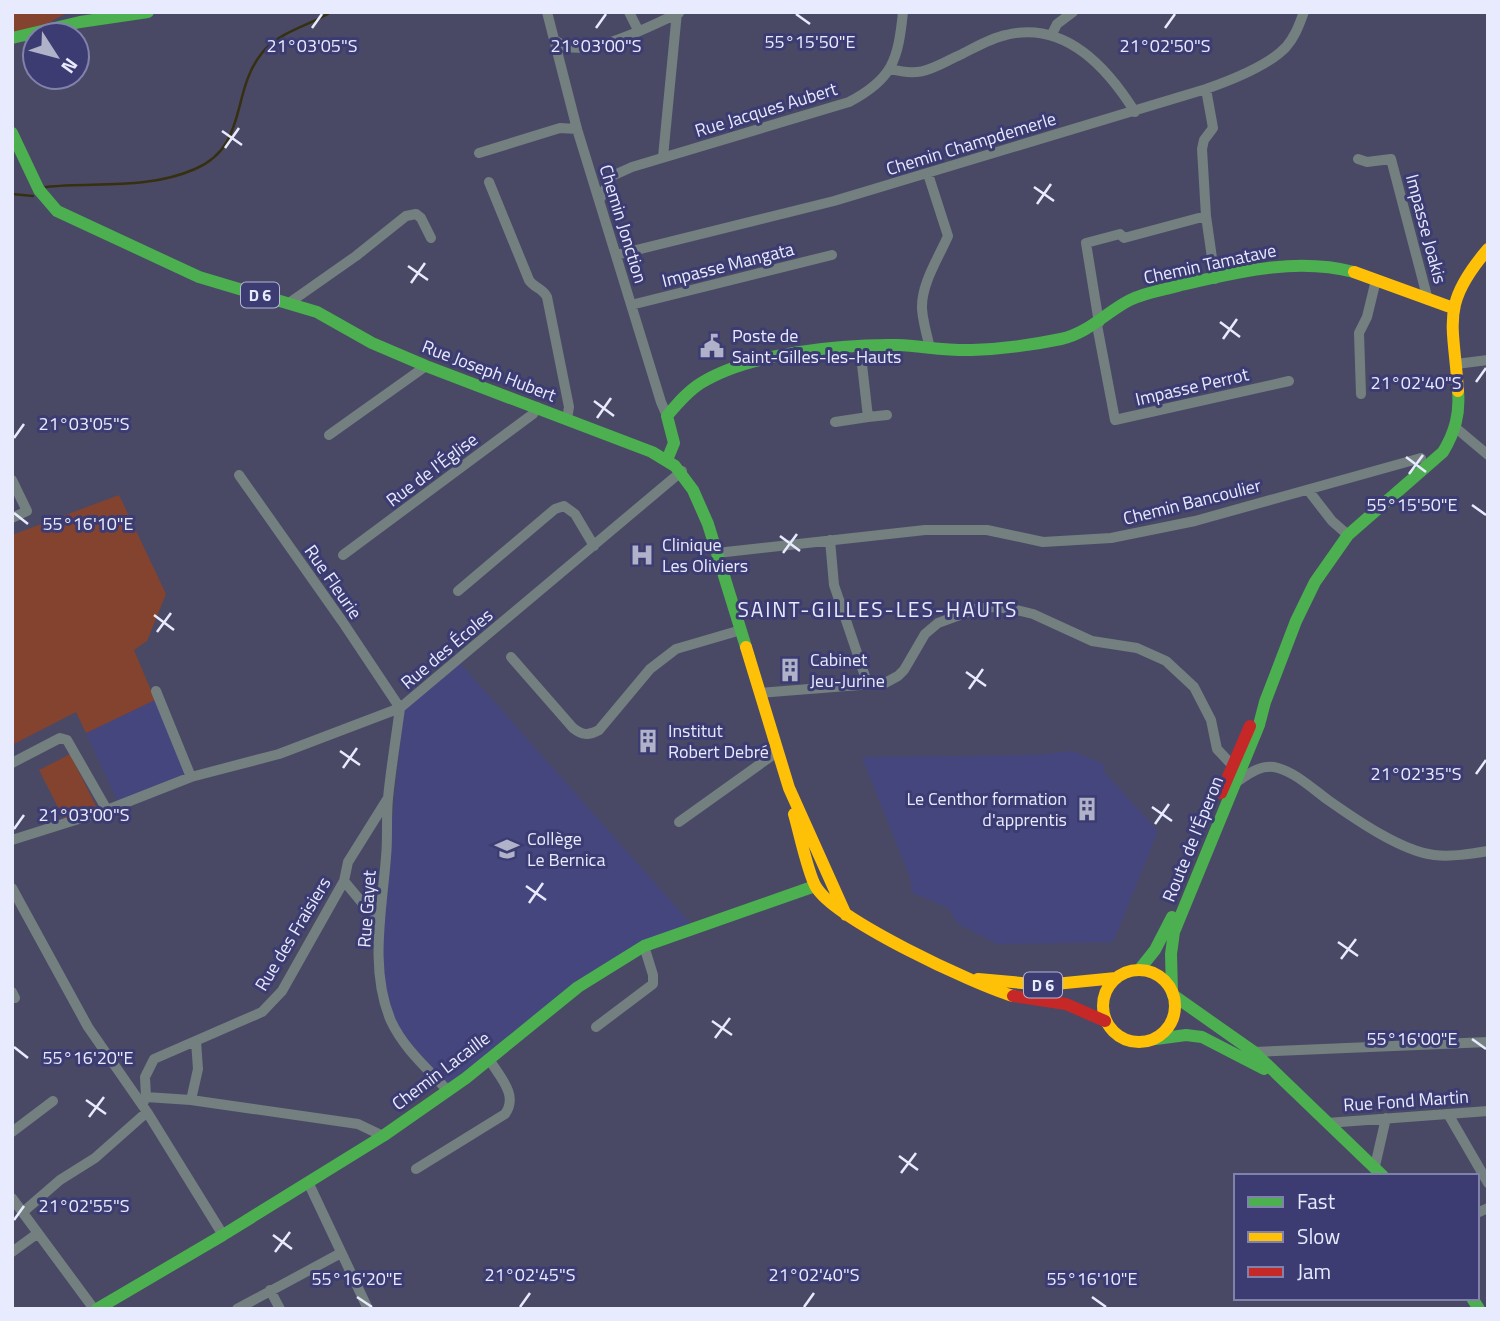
<svg xmlns="http://www.w3.org/2000/svg" width="1500" height="1321" viewBox="0 0 1500 1321" font-family="'Titillium Web',sans-serif">
	<style>
		.built { fill: #46467f }
		.green { fill: #83432f }
		.lines { fill: none; stroke-linecap: round; stroke-linejoin: round }
		.stream { stroke: #363010; stroke-width: 2.5 }
		.street { stroke: #73807f; stroke-width: 10 }
		.fast { stroke: #4caf50; stroke-width: 12 }
		.slow { stroke: #ffc107; stroke-width: 12 }
		.jam { stroke: #c62828; stroke-width: 12 }
		.ticks { fill: none; stroke: #e8eafe; stroke-width: 2.5 }
		.labels { text-anchor: middle; stroke-width: 6; stroke-linejoin: round; paint-order: stroke }
		.shield { fill: #3c3c73; stroke: #b4b6d4; stroke-width: 2 }
		.shield-label { font-size: 16px; font-weight: bold; fill: #e8eafe }
		.street-label { font-size: 18px; fill: #e8eafe; stroke: #3c3c73 }
		.poi-label { font-size: 18px; fill: #e8eafe; stroke: #3c3c73; text-anchor: start }
		.quarter-label { font-size: 21px; letter-spacing: 2px; fill: #e8eafe; stroke: #3c3c73 }
		.ticks-label { font-size: 18px; text-anchor: middle; fill: #e8eafe; stroke: #3c3c73; stroke-width: 6; stroke-linejoin: round; paint-order: stroke }
	</style>
	<rect width="100%" height="100%" fill="#494966"/>
	<!-- built -->
	<path class="built" d="M 459,662 L 693,926 L 643,945 L 448,1090 L 397,1031 L 381,974 L 384,901 L 404,708 Z
		M 155,700 L 187,774 L 118,802 L 86,733 Z
		M 1073,751 L 1105,765 L 1104,772 L 1158,831 L 1113,942 L 997,944 L 957,923 L 948,908 L 911,892 L 911,880 L 862,757 L 1033,755 Z"/>
	<!-- green -->
	<path class="green" d="M 12,12 L 68,12 L 29,34 L 12,38 Z
		M 119,495 L 166,594 L 147,641 L 134,650 L 155,700 L 86,733 L 76,712 L 12,745 L 12,535 Z
		M 70,754 L 97,808 L 65,821 L 39,770 Z"/>
	<g class="lines">
		<!-- stream -->
		<path class="stream" d="M 46,187 C 96,182 147,190 195,169 C 249,146 230,92 262,53 C 278,32 309,26 331,12
			M 12,194 L 33,196"/>
		<!-- street -->
		<path class="street" d="M 547,12 L 577,129 L 661,402 L 667,416
			M 629,12 L 638,30
			M 1052,34 L 1057,24 L 1073,12
			M 556,41 C 583,63 650,26 679,13
			M 891,69 C 923,78 933,67 962,54 C 976,47 991,38 1006,35 C 1065,20 1107,67 1135,112
			M 1206,89 L 1213,128 L 1204,140 L 1202,149 L 1206,216 L 1215,279
			M 479,153 L 560,128 L 577,129
			M 663,157 L 677,12
			M 1358,159 L 1367,162 L 1391,159 L 1428,300
			M 928,174 L 948,236 C 938,259 921,284 922,309 C 923,322 927,336 930,348
			M 489,182 L 529,280 C 534,288 543,288 547,297 L 569,407 L 567,419
			M 600,199 L 612,176 L 632,167 L 849,102 C 893,79 898,60 903,12
			M 616,255 L 834,201 L 1206,89 C 1229,81 1269,65 1286,47 C 1295,37 1299,25 1304,12
			M 289,303 L 356,256 L 406,216 L 416,214 L 421,218 L 431,238
			M 631,305 L 832,255
			M 1099,323 L 1086,243 L 1120,234 L 1124,238 L 1206,216
			M 1097,325 L 1115,420 L 1289,381
			M 1456,364 L 1488,360
			M 1361,394 L 1359,333 L 1367,317 L 1376,280
			M 868,417 L 887,415
			M 835,422 L 868,417 L 860,347
			M 1456,428 L 1488,455
			M 329,435 L 426,366
			M 239,475 L 342,621 L 400,708
			M 12,480 L 27,511 L 12,518
			M 1308,490 L 1332,521 L 1348,535
			M 830,540 L 834,585 L 868,685
			M 717,553 L 925,530 L 987,530 L 1043,542 L 1111,538 L 1195,521 L 1421,458
			M 343,555 L 533,414 L 537,407
			M 458,591 L 555,509 L 564,506 L 575,514 L 594,546
			M 511,657 L 573,728 C 582,735 588,736 599,730 L 650,669 L 676,649 L 741,630
			M 156,691 L 191,777
			M 760,693 L 885,683 L 898,676 L 904,670 L 925,634 L 938,623 L 976,609 L 994,607 L 1012,609 L 1033,614 L 1092,641 L 1137,648 L 1166,661 L 1194,687 L 1211,720 L 1217,749 L 1232,765
			M 400,708 C 396,738 391,768 388,798 C 386,818 388,838 386,857 C 382,910 369,970 391,1021 C 404,1049 428,1069 448,1091
			M 12,763 L 60,738 L 67,740 L 107,810
			M 1234,784 C 1247,775 1261,763 1278,768 C 1296,773 1313,789 1328,800 C 1355,819 1401,851 1434,855 C 1452,857 1470,854 1488,851
			M 679,822 L 777,752
			M 12,840 L 107,810 L 191,777 L 279,754 L 400,708 L 682,471
			M 344,881 L 379,923
			M 12,888 L 88,1027 L 147,1112 L 223,1235
			M 12,992 L 15,998
			M 596,1027 L 653,984 L 653,975 L 644,946
			M 1254,1052 L 1488,1042
			M 146,1097 L 191,1100 L 358,1124 L 383,1136
			M 191,1100 L 198,1069 L 196,1041
			M 142,1105 L 146,1097 L 145,1077 L 154,1059 L 262,1012 L 282,991 L 344,881 L 348,862 L 388,798
			M 1448,1114 L 1488,1183
			M 1327,1123 L 1488,1111
			M 12,1132 L 53,1101
			M 1375,1166 L 1386,1118
			M 416,1169 L 505,1114 C 519,1095 499,1076 489,1059
			M 308,1182 L 368,1309
			M 12,1198 L 94,1309
			M 23,1212 L 60,1180 L 95,1158 L 147,1112
			M 1477,1213 L 1488,1208
			M 12,1252 L 38,1233
			M 270,1290 L 280,1309
			M 237,1309 L 341,1253"/>
		<!-- fast -->
		<path class="fast" d="M 12,38 L 80,22 L 148,12
			M 12,133 L 39,190 L 57,211 L 199,277 L 317,312 L 372,343 L 426,366 L 652,452 L 675,466 L 693,490 L 708,524 L 746,647
			M 667,460 L 674,443 L 667,416 C 677,404 688,391 701,383 C 749,353 842,344 898,345 C 922,346 947,351 972,350 C 1002,349 1032,345 1061,339 C 1089,333 1106,312 1130,300 C 1146,292 1164,290 1181,285 C 1238,272 1296,257 1354,272
			M 1139,970 L 1155,950 L 1172,917
			M 1172,992 L 1171,954 L 1174,932 L 1259,725 L 1265,702 L 1296,621 L 1315,582 L 1348,535 L 1443,452 C 1455,432 1460,414 1458,391
			M 1173,995 L 1254,1052 L 1383,1176
			M 1156,1039 L 1186,1035 L 1202,1037 L 1264,1069
			M 1472,1298 L 1479,1309
			M 97,1309 L 223,1235 L 383,1136 L 466,1078 L 578,987 L 644,946 L 815,886"/>
		<!-- slow -->
		<path class="slow" d="M 1354,272 L 1453,308
			M 1458,391 C 1454,323 1439,306 1488,249
			M 746,647 L 789,788 L 846,915
			M 794,814 C 799,831 808,874 816,887 C 836,920 973,984 1013,996
			M1103 1006a36 36 0 1 1 72 0a36 36 0 1 1-72 0Z
			M 978,979 L 1045,985 L 1116,978"/>
		<!-- jam -->
		<path class="jam" d="M 1221,793 L 1250,726
			M 1013,996 L 1066,1004 L 1105,1021"/>
	</g>
	<!-- ticks -->
	<path class="ticks" d="M 796,14 L 810,24M 312,28 L 322,14M 596,28 L 606,14M 1165,28 L 1175,14M 222,131 L 242,145M 225,148 L 239,128M 1034,187 L 1054,201M 1037,204 L 1051,184M 408,266 L 428,280M 411,283 L 425,263M 1220,322 L 1240,337M 1223,339 L 1237,319M 1476,382 L 1486,368M 594,401 L 614,416M 597,418 L 611,398M 14,438 L 24,424M 1406,457 L 1426,472M 1409,474 L 1423,455M 1472,505 L 1486,515M 14,513 L 28,524M 780,536 L 800,551M 783,553 L 797,534M 154,615 L 174,630M 157,632 L 171,613M 966,672 L 986,686M 969,689 L 983,669M 340,751 L 360,765M 343,768 L 357,748M 1476,774 L 1486,760M 1152,807 L 1172,821M 1155,824 L 1169,804M 14,829 L 24,815M 526,886 L 546,900M 529,903 L 543,883M 1338,942 L 1358,956M 1341,959 L 1356,939M 712,1021 L 732,1035M 715,1038 L 730,1018M 1472,1039 L 1486,1049M 14,1047 L 28,1058M 86,1100 L 106,1114M 89,1117 L 104,1097M 899,1156 L 918,1170M 901,1173 L 916,1153M 14,1220 L 24,1206M 273,1235 L 292,1249M 275,1252 L 290,1232M 357,1297 L 372,1307M 1092,1297 L 1106,1307M 520,1307 L 530,1293M 804,1307 L 814,1293"/>
	<!-- icons -->
	<defs>
		<g id="civic-bare" transform="scale(1.89)"><path d="M-.6-6.5H3V-4.5H.6V-3L4-1V1h2V6H-6V1h2V-1L-.6-3ZM-1.2 2.5V6h2.4V2.5Z" fill="#b0b2c9" stroke="#3c3c73" stroke-width="2.5" paint-order="stroke"/></g>
		<g id="hospital-bare" transform="scale(1.89)"><path d="M-5-5h3v3.5h4V-5h3V5h-3V1.5h-4V5h-3Z" fill="#b0b2c9" stroke="#3c3c73" stroke-width="2.5" paint-order="stroke"/></g>
		<g id="building-bare" transform="scale(1.89)"><path d="M-4-6H4V6H1V3H-1V6H-4ZM-2.5-4.3h1.7v1.8h-1.7ZM.8-4.3h1.7v1.8H.8ZM-2.5-1h1.7V.8h-1.7ZM.8-1h1.7V.8H.8Z" fill="#b0b2c9" stroke="#3c3c73" stroke-width="2.5" paint-order="stroke"/></g>
		<g id="school-bare" transform="scale(1.89)"><path d="M0-5L7-2L0 1L-7-2ZM-4 1L0 2.5L4 1V4Q0 6-4 4Z" fill="#b0b2c9" stroke="#3c3c73" stroke-width="2.5" paint-order="stroke"/></g>
	</defs>
	<g fill-rule="evenodd">
		<use href="#civic-bare" x="712" y="346"/>
		<use href="#hospital-bare" x="642" y="555"/>
		<use href="#building-bare" x="790" y="670"/>
		<use href="#building-bare" x="648" y="741"/>
		<use href="#building-bare" x="1087" y="809"/>
		<use href="#school-bare" x="507" y="849"/>
	</g>
	<g class="labels">
		<!-- shield labels -->
		<g class="shield">
			<rect x="241" y="282.5" width="38" height="25" rx="5"/>
			<rect x="1024" y="972.5" width="38" height="25" rx="5"/>
		</g>
		<g class="shield-label">
			<text x="260" y="301">D 6</text>
			<text x="1043" y="991">D 6</text>
		</g>
		<!-- street labels -->
		<g class="street-label">
			<text transform="translate(766 110) rotate(-17)" y="6">Rue Jacques Aubert</text>
			<text transform="translate(971 144) rotate(-17)" y="6">Chemin Champdemerle</text>
			<text transform="translate(623 224) rotate(73)" y="6">Chemin Jonction</text>
			<text transform="translate(1426 229) rotate(75)" y="6">Impasse Joakis</text>
			<text transform="translate(1210 264) rotate(-12)" y="6">Chemin Tamatave</text>
			<text transform="translate(728 265) rotate(-14)" y="6">Impasse Mangata</text>
			<text transform="translate(489 371) rotate(21)" y="6">Rue Joseph Hubert</text>
			<text transform="translate(1192 387) rotate(-13)" y="6">Impasse Perrot</text>
			<text transform="translate(432 470) rotate(-37)" y="6">Rue de l'Église</text>
			<text transform="translate(1192 502) rotate(-14)" y="6">Chemin Bancoulier</text>
			<text transform="translate(333 582) rotate(55)" y="6">Rue Fleurie</text>
			<text transform="translate(447 649) rotate(-40)" y="6">Rue des Écoles</text>
			<text transform="translate(1193 839) rotate(-68)" y="6">Route de l'Éperon</text>
			<text transform="translate(367 909) rotate(-86)" y="6">Rue Gayet</text>
			<text transform="translate(293 934) rotate(-59)" y="6">Rue des Fraisiers</text>
			<text transform="translate(441 1071) rotate(-37)" y="6">Chemin Lacaille</text>
			<text transform="translate(1406 1101) rotate(-4)" y="6">Rue Fond Martin</text>
		</g>
		<!-- poi labels -->
		<g class="poi-label">
			<text x="732" y="342">Poste de<tspan x="732" dy="21">Saint-Gilles-les-Hauts</tspan></text>
			<text x="662" y="551">Clinique<tspan x="662" dy="21">Les Oliviers</tspan></text>
			<text x="810" y="666">Cabinet<tspan x="810" dy="21">Jeu-Jurine</tspan></text>
			<text x="668" y="737">Institut<tspan x="668" dy="21">Robert Debré</tspan></text>
			<text x="1067" y="805" text-anchor="end">Le Centhor formation<tspan x="1067" dy="21">d'apprentis</tspan></text>
			<text x="527" y="845">Collège<tspan x="527" dy="21">Le Bernica</tspan></text>
		</g>
		<!-- quarter labels -->
		<g class="quarter-label">
			<text x="878" y="617">SAINT-GILLES-LES-HAUTS</text>
		</g>
	</g>
	<g class="ticks-label">
		<text x="810" y="48">55°15'50"E</text>
		<text x="312" y="52">21°03'05"S</text>
		<text x="596" y="52">21°03'00"S</text>
		<text x="1165" y="52">21°02'50"S</text>
		<text x="1416" y="389">21°02'40"S</text>
		<text x="84" y="430">21°03'05"S</text>
		<text x="1412" y="511">55°15'50"E</text>
		<text x="88" y="530">55°16'10"E</text>
		<text x="1416" y="780">21°02'35"S</text>
		<text x="84" y="821">21°03'00"S</text>
		<text x="1412" y="1045">55°16'00"E</text>
		<text x="88" y="1064">55°16'20"E</text>
		<text x="84" y="1212">21°02'55"S</text>
		<text x="530" y="1281">21°02'45"S</text>
		<text x="814" y="1281">21°02'40"S</text>
		<text x="357" y="1285">55°16'20"E</text>
		<text x="1092" y="1285">55°16'10"E</text>
	</g>
	<!-- border -->
	<rect width="1500" height="1321" fill="none" stroke="#e8eafe" stroke-width="28"/>
	<!-- legend -->
	<rect x="1234" y="1174" width="245" height="126" fill="#3c3c73" stroke="#8182ab" stroke-width="2"/>
	<rect x="1248" y="1197" width="35" height="10" fill="#4caf50" stroke="#8182ab" stroke-width="2"/>
	<text x="1297" y="1209" font-size="21" fill="#e8eafe">Fast</text>
	<rect x="1248" y="1232" width="35" height="10" fill="#ffc107" stroke="#8182ab" stroke-width="2"/>
	<text x="1297" y="1244" font-size="21" fill="#e8eafe">Slow</text>
	<rect x="1248" y="1267" width="35" height="10" fill="#c62828" stroke="#8182ab" stroke-width="2"/>
	<text x="1297" y="1279" font-size="21" fill="#e8eafe">Jam</text>
	<!-- north arrow -->
	<g transform="translate(56 56) rotate(126)"><circle r="33" fill="#3c3c73" stroke="#8182ab" stroke-width="2"/>
	<path d="M0-5L12 26L0 18L-12 26Z" fill="#b0b2c9"/>
	<text y="-10" font-size="19" font-weight="bold" text-anchor="middle" fill="#e8eafe">N</text>
	</g>
</svg>
